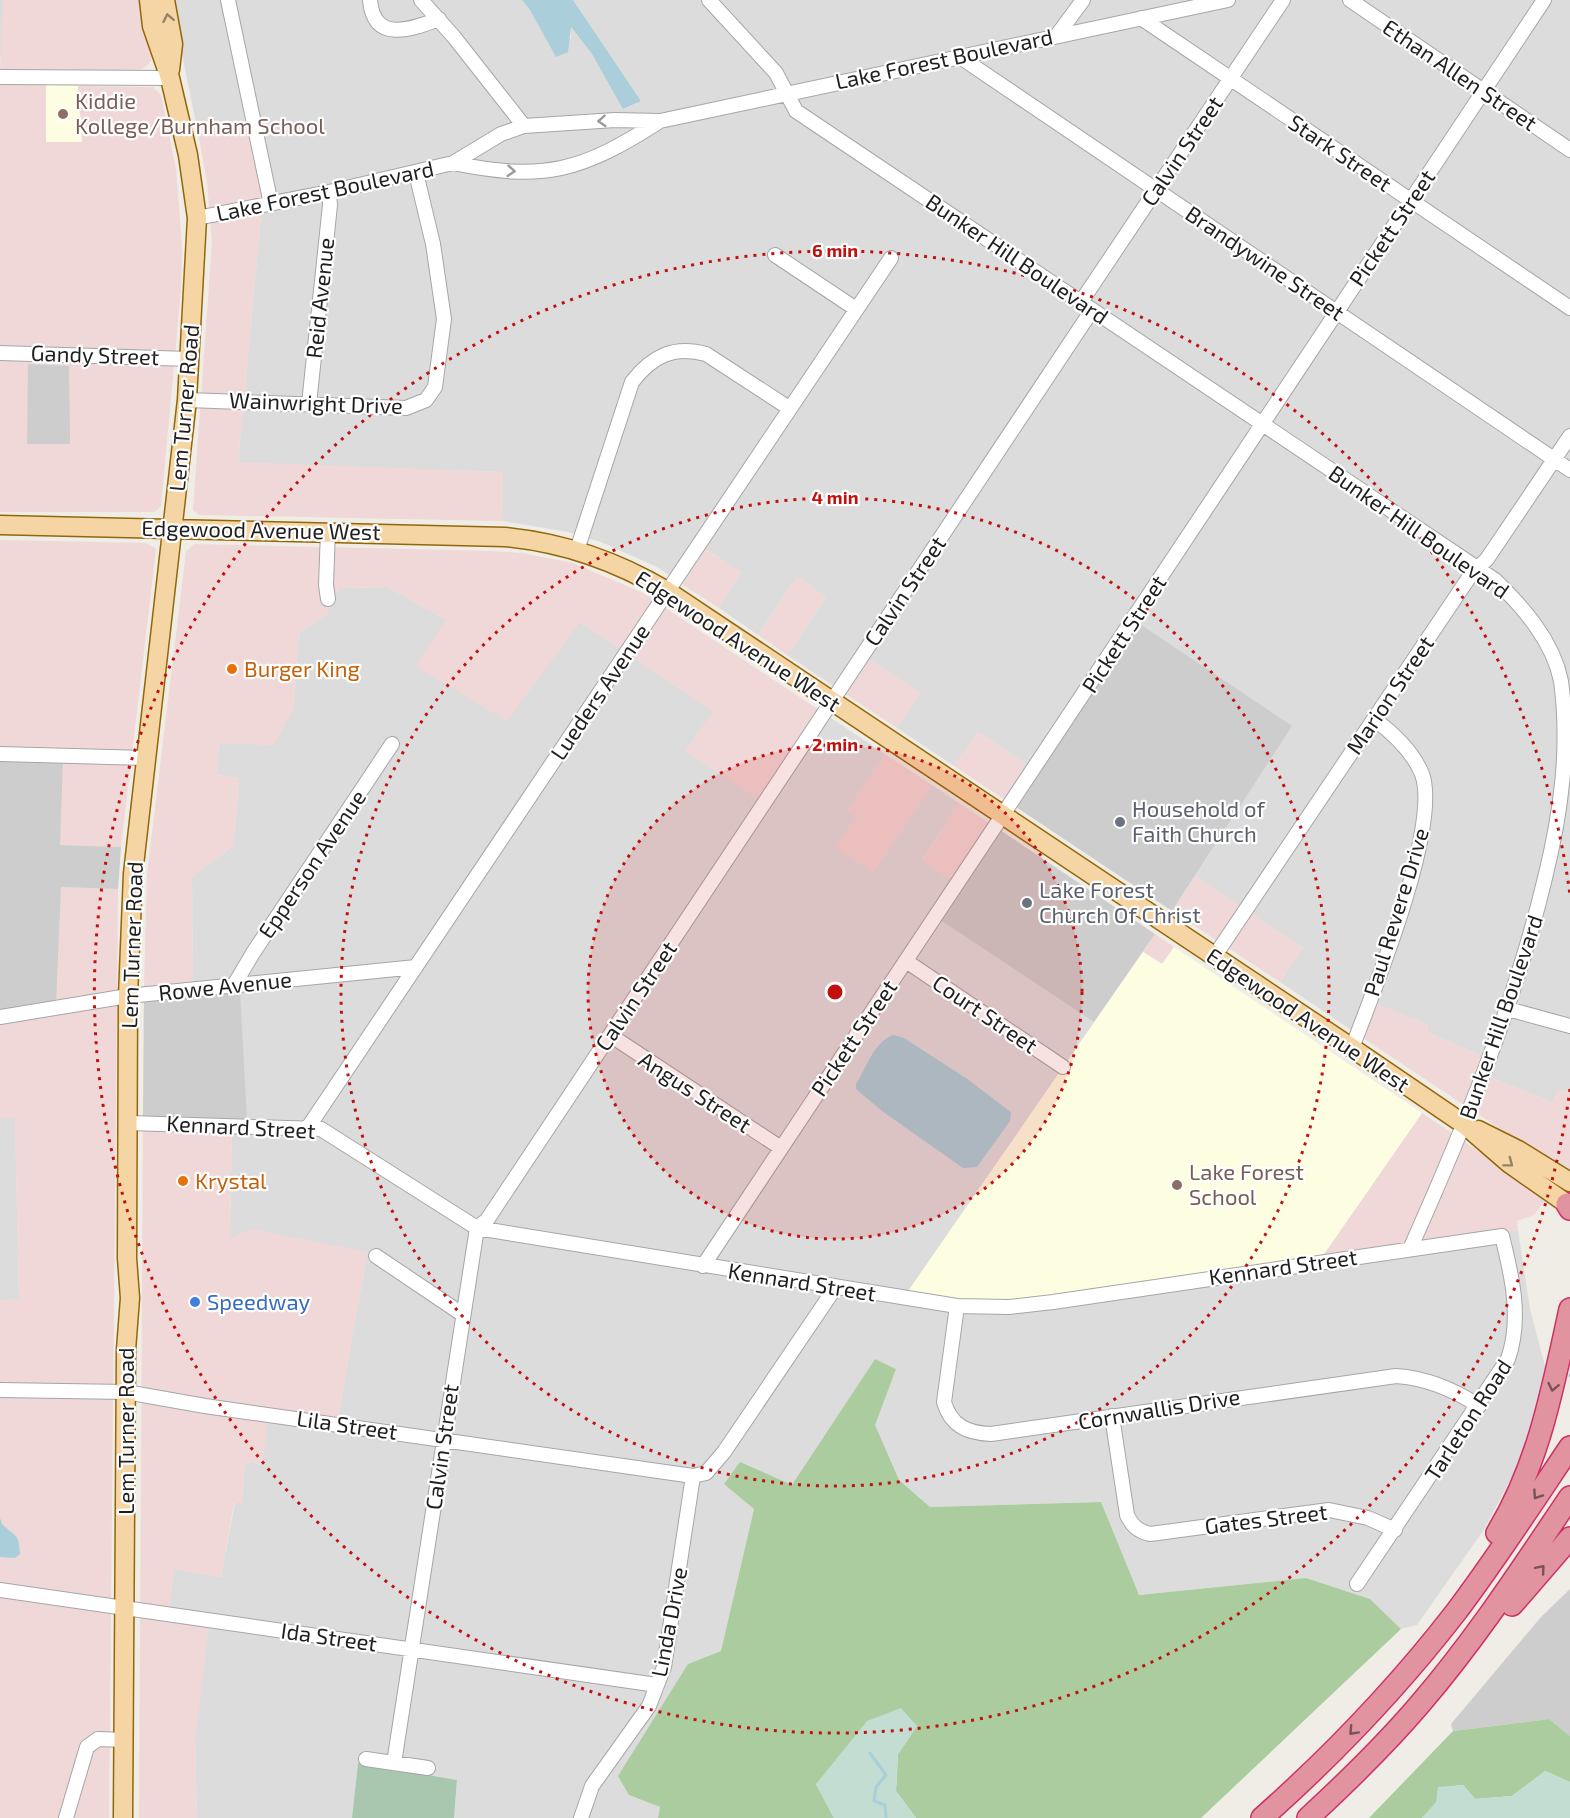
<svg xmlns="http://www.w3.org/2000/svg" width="1570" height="1818" viewBox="0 0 1570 1818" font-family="'Exo 2',sans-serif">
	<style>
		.residential { fill: #dddcdc; fill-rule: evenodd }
		.commercial { fill: #efd8d7 }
		.education { fill: #fdfde2 }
		.religious { fill: #cdcdcd }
		.forest { fill: #aacc9e }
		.wetland { fill: #c4ddd2 }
		.cemetery { fill: #a9c7ae }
		.water { fill: #aaceda }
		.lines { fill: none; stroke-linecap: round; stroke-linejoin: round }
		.stream { stroke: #aaceda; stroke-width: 3 }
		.minor-casing { stroke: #a6a6a6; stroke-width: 16 }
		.major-casing { stroke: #926709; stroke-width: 21 }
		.highway-casing { stroke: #d03064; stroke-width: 24 }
		.minor { stroke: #fff; stroke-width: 14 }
		.major { stroke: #f6d5a4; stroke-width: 18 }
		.highway { stroke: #e293a0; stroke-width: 21 }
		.oneway { stroke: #958368 }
		.oneway2 { stroke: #9a9a9a }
		.oneway3 { stroke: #775359 }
		.ring { fill: none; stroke: #c3100c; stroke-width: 3; stroke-dasharray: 3 6 }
		.education-dot { fill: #8d6e63; stroke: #fff; stroke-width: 2 }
		.food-dot { fill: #e8710a; stroke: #fff; stroke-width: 2 }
		.worship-dot { fill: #6b7280; stroke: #fff; stroke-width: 2 }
		.shop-dot { fill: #3f7fe0; stroke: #fff; stroke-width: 2 }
		.labels { text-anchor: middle; stroke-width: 4.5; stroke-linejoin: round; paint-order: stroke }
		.street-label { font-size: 22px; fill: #1f1f1f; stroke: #fff }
		.education-label { font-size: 22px; fill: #785e54; stroke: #fff; text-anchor: start }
		.food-label { font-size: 22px; fill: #c56008; stroke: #fff; text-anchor: start }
		.worship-label { font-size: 22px; fill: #5b616d; stroke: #fff; text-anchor: start }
		.shop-label { font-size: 22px; fill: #366cbe; stroke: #fff; text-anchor: start }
		.centre { fill: #c3100c; stroke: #fff; stroke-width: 3 }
		.ring-label { font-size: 18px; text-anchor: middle; font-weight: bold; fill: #c3100c; stroke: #fff; stroke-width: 4.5; stroke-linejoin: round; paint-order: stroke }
	</style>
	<rect width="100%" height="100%" fill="#efede6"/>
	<!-- residential -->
	<path class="residential" d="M 0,0 L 3,0 L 3,55 L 0,58 Z
		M 171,0 L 522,0 L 530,10 L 571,39 L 570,26 L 592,54 L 624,109 L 641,101 L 573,0 L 1570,0 L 1570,1092 L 1559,1090 L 1552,1102 L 1481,1074 L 1487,1058 L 1427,1032 L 1428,1024 L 1374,1004 L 1363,1038 L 1280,982 L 1303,948 L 1195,876 L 1291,726 L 1039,773 L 978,732 L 954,766 L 897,728 L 920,693 L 844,693 L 787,655 L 826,597 L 797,577 L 758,635 L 719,608 L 741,572 L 705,549 L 683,584 L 657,567 L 601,542 L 568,532 L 502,521 L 503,472 L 238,463 L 263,194 L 247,124 L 198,133 Z
		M 388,587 L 446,620 L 580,622 L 713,711 L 819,710 L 885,754 L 847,811 L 855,816 L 873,872 L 932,785 L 959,803 L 922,860 L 961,887 L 940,919 L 1094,1022 L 907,1293 L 1322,1257 L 1518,1230 L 1530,1309 L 1546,1370 L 1525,1453 L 1483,1531 L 1417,1625 L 1401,1629 L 1370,1599 L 1306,1578 L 1138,1595 L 1101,1502 L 930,1507 L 899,1480 L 874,1425 L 896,1369 L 875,1359 L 792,1486 L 741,1463 L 725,1484 L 754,1509 L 721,1651 L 688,1664 L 629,1795 L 660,1807 L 658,1818 L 454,1818 L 457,1780 L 358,1763 L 352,1818 L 197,1818 L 195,1741 L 167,1618 L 174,1569 L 221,1577 L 235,1502 L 242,1503 L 245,1462 L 262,1464 L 269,1409 L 338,1420 L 367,1252 L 230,1238 L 232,1119 L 246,1120 L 193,985 L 192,877 L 233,846 L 239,778 L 217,775 L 219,744 L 293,710 L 299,633 L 326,615 L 339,588 ZM 904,1038 L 966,1078 L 1011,1112 L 856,1084 L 862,1075 Z
		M 15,1117 L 19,1299 L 0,1301 L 0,1118 Z"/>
	<!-- commercial -->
	<path class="commercial" d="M 3,0 L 142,0 L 152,57 L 150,63 L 142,69 L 117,71 L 0,71 Z
		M 0,83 L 46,85 L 46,142 L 82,142 L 78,86 L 153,87 L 161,95 L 176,169 L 182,247 L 181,290 L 161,506 L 155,512 L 0,512 Z
		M 248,124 L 263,194 L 238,462 L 503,472 L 502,521 L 199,515 L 193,510 L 212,242 L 207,182 L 198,133 Z
		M 0,540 L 146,543 L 156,549 L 121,847 L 60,845 L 0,759 Z
		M 194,544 L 491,551 L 522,553 L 573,563 L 643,593 L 819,710 L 761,801 L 685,751 L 713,711 L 580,622 L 507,721 L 415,666 L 446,620 L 388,587 L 339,588 L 326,615 L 299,633 L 293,710 L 274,745 L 219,744 L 217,775 L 239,778 L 233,846 L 192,877 L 193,985 L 144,986 L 147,874 L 186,552 Z
		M 704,549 L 742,572 L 719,608 L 683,585 Z
		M 797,577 L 826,597 L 787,655 L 758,635 Z
		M 866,657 L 921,693 L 897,728 L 844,693 Z
		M 978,732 L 1039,773 L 1016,807 L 954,766 Z
		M 885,754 L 932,785 L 873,872 L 835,847 L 855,817 L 847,811 Z
		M 959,803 L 1000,830 L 961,887 L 922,861 Z
		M 1195,876 L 1303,948 L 1280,982 L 1172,911 Z
		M 61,887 L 118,889 L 109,1818 L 0,1818 L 0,1301 L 19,1299 L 15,1118 L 0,1118 L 0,1012 L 59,918 Z
		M 1155,934 L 1174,947 L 1163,964 L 1143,952 Z
		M 1374,1003 L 1428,1024 L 1427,1032 L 1487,1058 L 1481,1074 L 1552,1102 L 1559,1090 L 1570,1092 L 1570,1175 L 1363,1038 Z
		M 1422,1113 L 1547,1197 L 1534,1215 L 1517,1221 L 1518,1230 L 1322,1257 Z
		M 143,1117 L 232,1119 L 230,1238 L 251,1229 L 367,1252 L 338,1420 L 269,1410 L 263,1464 L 245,1462 L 242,1503 L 234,1503 L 221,1577 L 174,1569 L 168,1618 L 209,1624 L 195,1741 L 197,1818 L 139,1818 Z"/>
	<!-- education -->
	<path class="education" d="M 46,85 L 78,86 L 82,142 L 46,142 Z
		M 1174,947 L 1422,1113 L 1322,1257 L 1027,1301 L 986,1303 L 906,1294 L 1143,952 L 1162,964 Z"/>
	<!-- religious -->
	<path class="religious" d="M 28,364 L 69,366 L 70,444 L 27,444 Z
		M 1137,622 L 1292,726 L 1172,911 L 1016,807 Z
		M 0,759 L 63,761 L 60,845 L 121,847 L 118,889 L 61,887 L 56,1003 L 0,1012 Z
		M 1000,830 L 1155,934 L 1094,1022 L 939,919 Z
		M 193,985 L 240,990 L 247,1120 L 143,1117 L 144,986 Z
		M 1570,1589 L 1570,1736 L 1549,1719 L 1453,1731 L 1451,1724 L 1541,1617 Z"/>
	<!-- forest -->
	<path class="forest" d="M 875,1359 L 896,1369 L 875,1425 L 899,1480 L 930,1507 L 1101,1502 L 1139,1595 L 1306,1578 L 1370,1599 L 1401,1629 L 1201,1818 L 916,1818 L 896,1791 L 898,1754 L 917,1726 L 816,1784 L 834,1818 L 658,1818 L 660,1807 L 629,1795 L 618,1776 L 688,1664 L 721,1651 L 754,1509 L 724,1484 L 740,1462 L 792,1485 Z
		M 1549,1719 L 1570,1736 L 1570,1782 L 1545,1771 L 1512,1796 L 1475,1799 L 1463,1785 L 1438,1788 L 1437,1802 L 1422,1818 L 1369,1818 L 1453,1731 Z"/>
	<!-- wetland -->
	<path class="wetland" d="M 901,1708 L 917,1726 L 898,1754 L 896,1791 L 916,1818 L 834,1818 L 816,1784 L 867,1721 Z
		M 1545,1771 L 1570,1782 L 1570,1818 L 1422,1818 L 1436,1802 L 1438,1787 L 1463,1785 L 1475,1799 L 1512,1796 Z"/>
	<!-- cemetery -->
	<path class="cemetery" d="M 358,1763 L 457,1780 L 454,1818 L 352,1818 Z"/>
	<!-- water -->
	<path class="water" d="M 522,0 L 573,0 L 641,101 L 623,109 L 592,54 L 571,27 L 568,52 L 556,57 L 530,10 Z
		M 893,1035 L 904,1038 L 966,1078 L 1011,1112 L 1010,1121 L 977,1167 L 963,1168 L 882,1111 L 856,1089 L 856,1084 C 867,1067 873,1043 893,1035 Z
		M 0,1518 L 2,1524 C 15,1537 19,1532 20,1554 L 15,1558 L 0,1557 Z"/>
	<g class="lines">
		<!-- stream -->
		<path class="stream" d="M 1570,1376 L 1570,1375
			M 870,1753 L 886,1775 L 876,1787 L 874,1801 L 885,1805 L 886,1818"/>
		<!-- minor casing -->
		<g class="minor-casing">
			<path id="minor" d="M 228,0 L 271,204
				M 370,0 C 374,44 412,29 439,19
				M 421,0 L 454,37 L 524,126
				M 709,0 L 776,73 L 796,111 L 1495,580 C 1523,607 1553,641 1561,681 C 1570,748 1561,813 1545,878 C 1514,1007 1464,1128 1410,1249
				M 1350,0 L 1570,150
				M 1141,18 L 1570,308
				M 1058,34 L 1083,0
				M 960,57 L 1570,470
				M 0,77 L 170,78
				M 453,163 C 545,182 582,171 660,121
				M 197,218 L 329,192 L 453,163 L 501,134 L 524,126 L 615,120 L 660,121 L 1228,0
				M 775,255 L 856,309
				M 1081,302 L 1283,0
				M 0,353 L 190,359
				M 187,400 L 406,408 L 426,400 L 435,387 L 444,319 L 433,244 L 416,173
				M 309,404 L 330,205 L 329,192
				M 328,531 L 326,585 L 328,599
				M 577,550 L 632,382 C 652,356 674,345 706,354 L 789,408
				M 0,754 L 146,758
				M 1214,957 L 1470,576 L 1487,559 L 1570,436
				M 906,961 L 1063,1067
				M 234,985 L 253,953 L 392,744
				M 1508,1009 L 1570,1026
				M 0,1017 L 128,996 L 416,967
				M 610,1035 L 781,1148
				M 1352,1048 C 1373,993 1441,826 1422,774 C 1413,752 1393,733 1374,719
				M 129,1123 L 321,1129 L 477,1228 L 957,1306 L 1009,1307 L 1053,1302 L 1502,1236 C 1512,1276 1522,1319 1508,1359 L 1357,1584
				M 309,1126 L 891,258
				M 376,1256 L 462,1314
				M 703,1266 L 1544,0
				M 957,1306 L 944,1402 C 951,1426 967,1433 991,1434 L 1396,1376 C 1427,1378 1453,1389 1479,1406
				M 0,1390 L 126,1392 L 205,1406 L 693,1476 L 706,1473 L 724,1452 L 835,1288
				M 1112,1416 L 1127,1515 C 1132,1526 1138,1531 1150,1534 L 1329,1510 L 1368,1518 L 1395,1530
				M 0,1590 L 657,1685
				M 366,1759 L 428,1768
				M 394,1763 L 477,1228 L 487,1220 L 1092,310
				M 66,1818 L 87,1747 L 98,1739 L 125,1740
				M 581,1818 L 592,1786 L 649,1706 L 664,1667 L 693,1476"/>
		</g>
		<!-- major casing -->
		<g class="major-casing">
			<path id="major" d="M 165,0 L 173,44 L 170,70
				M 0,525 L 505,537 C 565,543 616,561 667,591 L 1352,1048 L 1465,1125 L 1510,1164 L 1570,1206
				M 1478,1130 L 1518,1150 L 1570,1182
				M 123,1818 L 126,1350 L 130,1298 L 127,1258 L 128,996 L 133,874 L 187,400 L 197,218 L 188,155 L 170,78 L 152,26 L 149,0"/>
		</g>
		<!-- highway casing -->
		<g class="highway-casing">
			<path id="highway" d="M 1567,1204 L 1570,1209
				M 1497,1533 C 1539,1464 1553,1387 1570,1309
				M 1512,1605 L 1570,1538
				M 1262,1818 C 1333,1755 1398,1687 1456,1612 C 1496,1559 1533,1502 1570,1447
				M 1308,1818 C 1347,1782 1386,1744 1420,1704 C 1476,1639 1522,1568 1570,1497"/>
		</g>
		<!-- minor -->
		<use href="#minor" class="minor"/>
		<!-- major -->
		<use href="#major" class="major"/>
		<!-- highway -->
		<use href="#highway" class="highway"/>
	</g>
	<!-- one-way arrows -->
	<defs><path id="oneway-chevron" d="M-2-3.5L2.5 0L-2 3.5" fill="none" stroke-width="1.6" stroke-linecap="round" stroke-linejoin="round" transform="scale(1.5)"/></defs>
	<g class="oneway">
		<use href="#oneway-chevron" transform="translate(168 18) rotate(-101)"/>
		<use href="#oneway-chevron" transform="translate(1509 1163) rotate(37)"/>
	</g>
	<g class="oneway2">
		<use href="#oneway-chevron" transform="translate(602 121) rotate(176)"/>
		<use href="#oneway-chevron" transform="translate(511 171) rotate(5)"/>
	</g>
	<g class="oneway3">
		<use href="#oneway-chevron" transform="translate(1553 1387) rotate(102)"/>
		<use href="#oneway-chevron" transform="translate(1537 1495) rotate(124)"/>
		<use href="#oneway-chevron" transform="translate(1541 1569) rotate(-50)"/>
		<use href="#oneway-chevron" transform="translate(1353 1731) rotate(133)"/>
	</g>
	<!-- distance rings -->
	<circle cx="835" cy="992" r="247" fill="#c3100c" fill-opacity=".12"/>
	<g class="ring">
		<circle cx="835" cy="992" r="247"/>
		<circle cx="835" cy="992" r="494"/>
		<path d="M1570 1089A741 741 0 1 1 1570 895"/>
	</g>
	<!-- markers -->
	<g class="education-dot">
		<circle cx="63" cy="114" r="6"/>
		<circle cx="1177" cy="1185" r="6"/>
	</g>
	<g class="food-dot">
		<circle cx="232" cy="669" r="6"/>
		<circle cx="183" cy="1181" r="6"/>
	</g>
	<g class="worship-dot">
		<circle cx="1120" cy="822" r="6"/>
		<circle cx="1027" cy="903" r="6"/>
	</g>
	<circle class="shop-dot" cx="195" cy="1302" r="6"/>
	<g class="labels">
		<!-- street labels -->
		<g class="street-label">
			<text transform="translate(944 59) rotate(-12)" y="8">Lake Forest Boulevard</text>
			<text transform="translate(1460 75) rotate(34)" y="8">Ethan Allen Street</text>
			<text transform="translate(1182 151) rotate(-56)" y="8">Calvin Street</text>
			<text transform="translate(1340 153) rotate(34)" y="8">Stark Street</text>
			<text transform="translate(325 191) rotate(-12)" y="8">Lake Forest Boulevard</text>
			<text transform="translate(1392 228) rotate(-56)" y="8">Pickett Street</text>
			<text transform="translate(1017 259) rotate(34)" y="8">Bunker Hill Boulevard</text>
			<text transform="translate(1265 263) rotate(34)" y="8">Brandywine Street</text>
			<text transform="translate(320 298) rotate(-84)" y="8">Reid Avenue</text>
			<text transform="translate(95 355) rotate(2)" y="8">Gandy Street</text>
			<text transform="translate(316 403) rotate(2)" y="8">Wainwright Drive</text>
			<text transform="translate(184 408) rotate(-85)" y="8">Lem Turner Road</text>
			<text transform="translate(261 530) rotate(1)" y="8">Edgewood Avenue West</text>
			<text transform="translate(1419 532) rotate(35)" y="8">Bunker Hill Boulevard</text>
			<text transform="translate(905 591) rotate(-56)" y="8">Calvin Street</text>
			<text transform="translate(1124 634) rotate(-57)" y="8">Pickett Street</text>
			<text transform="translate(738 641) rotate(33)" y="8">Edgewood Avenue West</text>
			<text transform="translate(600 692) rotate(-56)" y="8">Lueders Avenue</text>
			<text transform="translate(1390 695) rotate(-56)" y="8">Marion Street</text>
			<text transform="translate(312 864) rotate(-56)" y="8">Epperson Avenue</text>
			<text transform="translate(1396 912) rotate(-73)" y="8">Paul Revere Drive</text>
			<text transform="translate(132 945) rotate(-88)" y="8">Lem Turner Road</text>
			<text transform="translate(225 986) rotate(-6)" y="8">Rowe Avenue</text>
			<text transform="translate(636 996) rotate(-56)" y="8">Calvin Street</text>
			<text transform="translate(985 1014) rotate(34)" y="8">Court Street</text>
			<text transform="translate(1501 1017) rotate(-71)" y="8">Bunker Hill Boulevard</text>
			<text transform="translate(1308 1020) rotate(34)" y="8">Edgewood Avenue West</text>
			<text transform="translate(854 1038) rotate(-56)" y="8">Pickett Street</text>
			<text transform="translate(695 1092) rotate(33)" y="8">Angus Street</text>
			<text transform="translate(241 1127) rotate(3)" y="8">Kennard Street</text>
			<text transform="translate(1283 1267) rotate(-8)" y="8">Kennard Street</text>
			<text transform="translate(802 1282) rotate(9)" y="8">Kennard Street</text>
			<text transform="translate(1159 1409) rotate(-9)" y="8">Cornwallis Drive</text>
			<text transform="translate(1468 1420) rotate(-57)" y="8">Tarleton Road</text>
			<text transform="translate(347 1425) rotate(8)" y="8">Lila Street</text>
			<text transform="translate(126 1431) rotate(-90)" y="8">Lem Turner Road</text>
			<text transform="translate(442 1447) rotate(-82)" y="8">Calvin Street</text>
			<text transform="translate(1266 1519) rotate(-7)" y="8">Gates Street</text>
			<text transform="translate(669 1622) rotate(-79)" y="8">Linda Drive</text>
			<text transform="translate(329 1637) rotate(8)" y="8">Ida Street</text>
		</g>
		<!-- education labels -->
		<g class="education-label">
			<text x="75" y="109">Kiddie<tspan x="75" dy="25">Kollege/Burnham School</tspan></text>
			<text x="1189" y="1180">Lake Forest<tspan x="1189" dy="25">School</tspan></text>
		</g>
		<!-- food labels -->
		<g class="food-label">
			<text x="244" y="677">Burger King</text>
			<text x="195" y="1189">Krystal</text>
		</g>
		<!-- worship labels -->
		<g class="worship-label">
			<text x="1132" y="817">Household of<tspan x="1132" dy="25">Faith Church</tspan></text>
			<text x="1039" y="898">Lake Forest<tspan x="1039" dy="25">Church Of Christ</tspan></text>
		</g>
		<!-- shop labels -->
		<g class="shop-label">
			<text x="207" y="1310">Speedway</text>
		</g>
	</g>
	<circle cx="835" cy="992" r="9" class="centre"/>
	<g class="ring-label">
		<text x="835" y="257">6 min</text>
		<text x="835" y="504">4 min</text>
		<text x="835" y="751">2 min</text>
	</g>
</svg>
